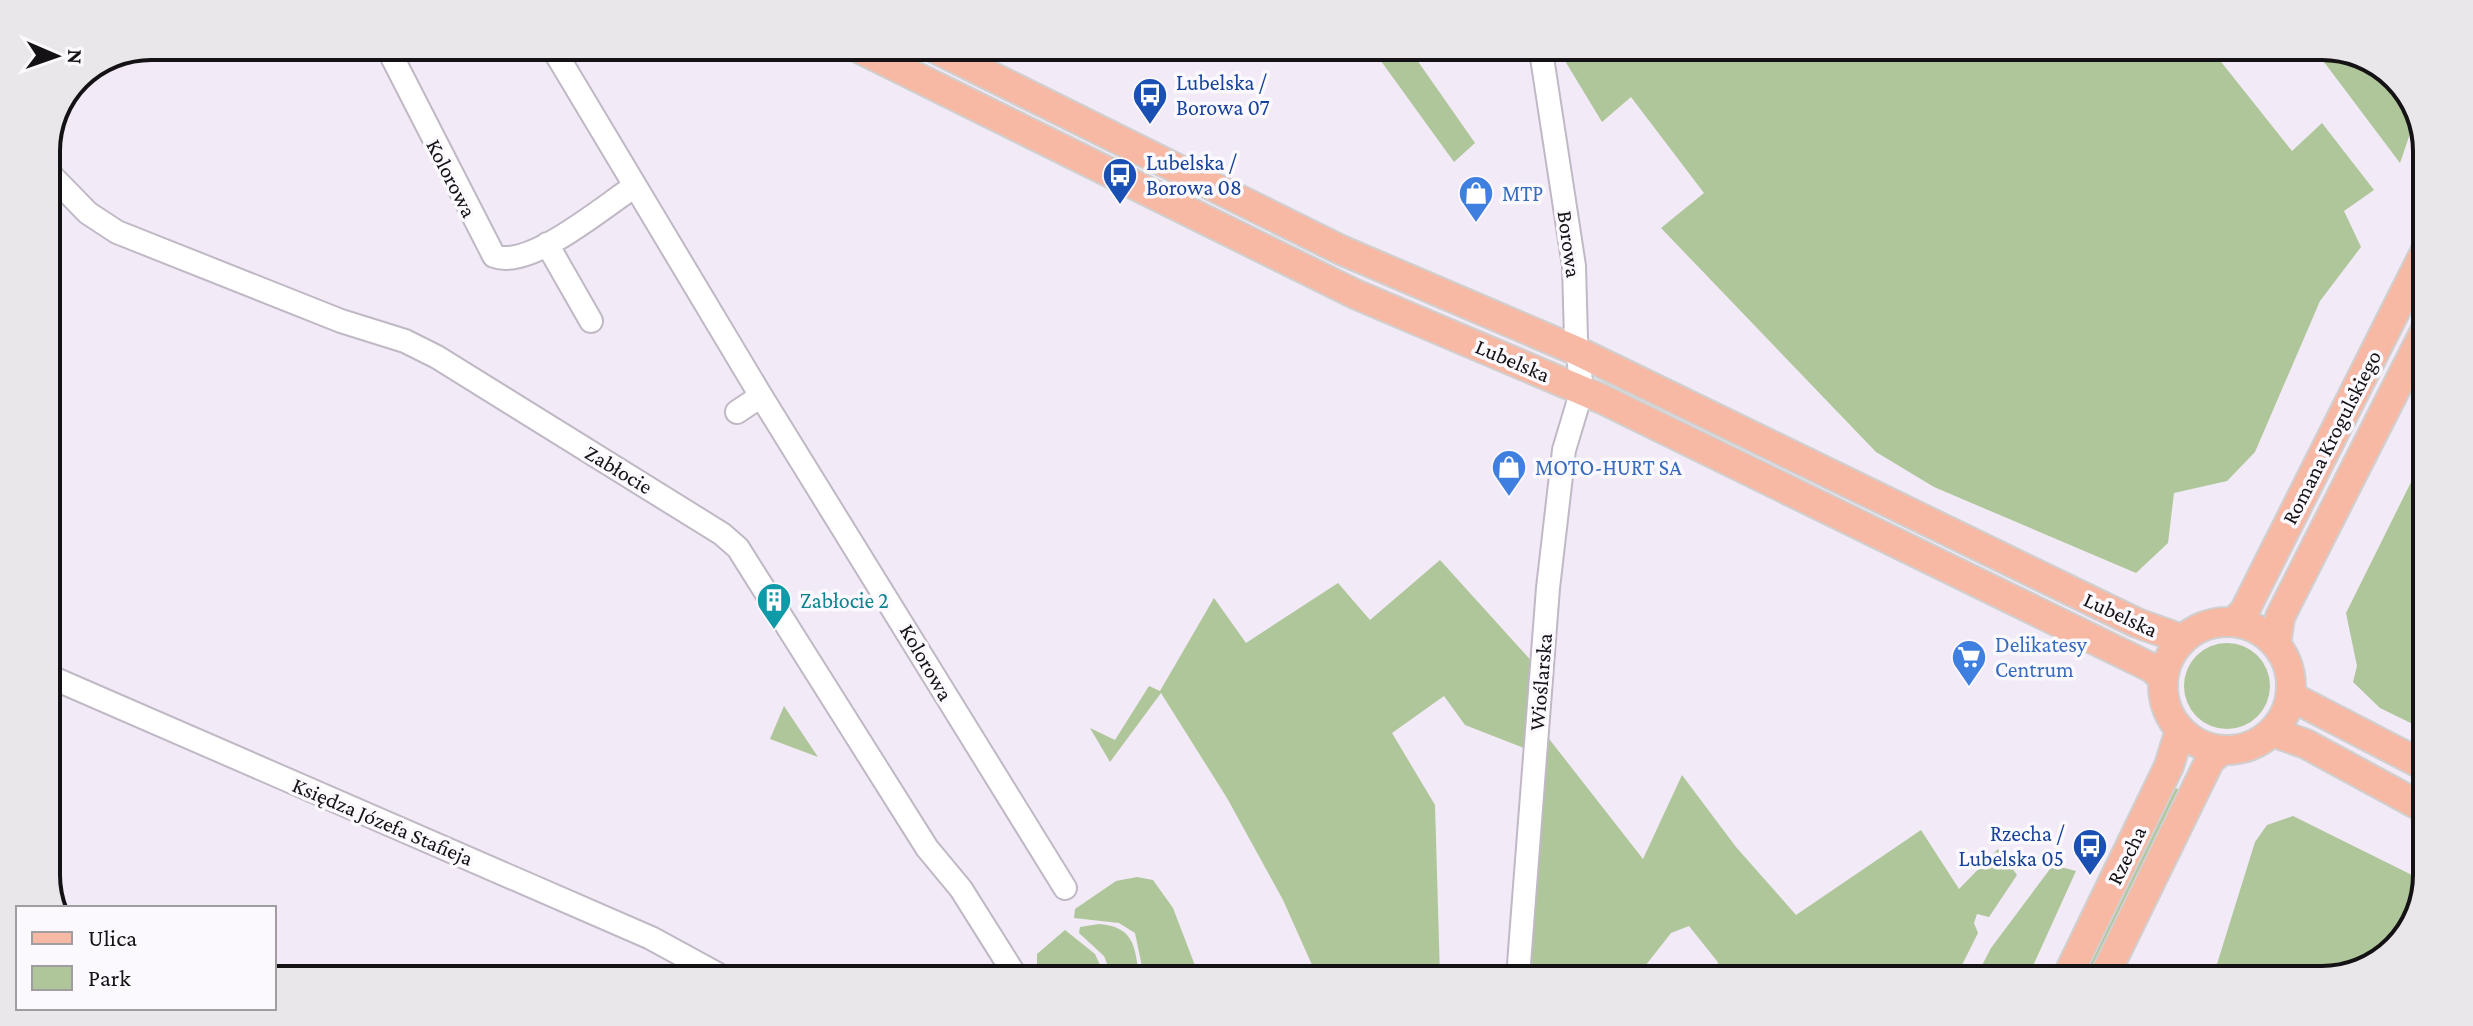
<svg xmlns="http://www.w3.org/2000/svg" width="2473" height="1026" viewBox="0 0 2473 1026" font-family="'Crimson Pro',serif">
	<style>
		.green { fill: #aec699 }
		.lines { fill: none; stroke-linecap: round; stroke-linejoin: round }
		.minor-casing { stroke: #c0b9c5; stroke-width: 26 }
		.major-casing { stroke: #d0d0d0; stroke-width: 32 }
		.minor { stroke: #fff; stroke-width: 22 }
		.major { stroke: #f7b8a4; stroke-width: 28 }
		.labels { text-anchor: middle; stroke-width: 7; stroke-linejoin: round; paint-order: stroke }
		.transit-label { font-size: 22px; fill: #164399; stroke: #fcf9fe; text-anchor: start }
		.street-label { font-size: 22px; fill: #151216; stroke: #fcf9fe }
		.shop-label { font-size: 22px; fill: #366cbe; stroke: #fcf9fe; text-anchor: start }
		.culture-label { font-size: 22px; fill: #0d838f; stroke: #fcf9fe; text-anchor: start }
		.rim { fill: none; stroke: #151216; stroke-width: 4 }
	</style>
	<rect width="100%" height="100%" fill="#f2eaf6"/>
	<!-- green -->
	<path class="green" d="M 1373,50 L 1410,50 L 1475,143 L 1454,162 Z
		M 1559,51 L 2214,53 L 2292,151 L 2322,123 L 2374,190 L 2344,211 L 2361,247 L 2320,301 L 2255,452 L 2227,481 L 2174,493 L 2168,543 L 2136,573 L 1934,487 L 1876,452 L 1661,228 L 1704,193 L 1631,97 L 1602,122 Z
		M 2318,54 L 2362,54 L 2406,87 L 2416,116 L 2400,163 Z
		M 2424,456 L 2421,728 L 2380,708 L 2353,682 L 2357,666 L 2346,613 Z
		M 1440,560 L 1535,665 L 1524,748 L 1465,725 L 1444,696 L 1392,733 L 1435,805 L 1440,977 L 1317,976 L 1283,900 L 1227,798 L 1161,693 L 1110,762 L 1090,728 L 1115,740 L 1149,686 L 1160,691 L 1214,598 L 1246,643 L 1338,583 L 1370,620 Z
		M2184 686a43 43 0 1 1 86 0a43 43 0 1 1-86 0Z
		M 784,706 L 818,757 L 770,739 Z
		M 1546,735 L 1643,859 L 1682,775 L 1736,847 L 1796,915 L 1921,830 L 1959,889 L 1998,849 L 2017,875 L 1989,917 L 1977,914 L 1974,923 L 1978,933 L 1955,979 L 1725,978 L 1717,961 L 1689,926 L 1671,933 L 1642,970 L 1642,978 L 1621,978 L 1621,971 L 1529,974 Z
		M 2170,785 L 2183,792 L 2092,979 L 2077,979 Z
		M 2293,816 L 2420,879 L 2419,915 L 2381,962 L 2323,980 L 2212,980 L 2255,842 L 2267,825 Z
		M 2053,865 L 2076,871 L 2027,979 L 1975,979 L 1991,948 Z
		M 1137,877 L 1153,880 L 1173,908 L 1199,976 L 1144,976 L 1135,933 L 1119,923 L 1074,918 L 1075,909 L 1116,881 Z
		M 1099,924 C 1134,927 1135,946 1139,976 L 1112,976 L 1104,956 L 1079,933 L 1080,927 Z
		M 1065,930 L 1095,954 L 1105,976 L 1042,975 L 1037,965 L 1037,954 Z"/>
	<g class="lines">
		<!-- minor casing -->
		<g class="minor-casing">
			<path id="minor" d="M 387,47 L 494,256 C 530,270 604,206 635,186
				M 552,47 L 761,396 L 1065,888
				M 46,170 L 88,213 L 117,232 L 341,321 L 405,341 L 437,357 L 722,534 L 738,548 L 927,848 L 961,889 L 1015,975
				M 547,244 L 591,321
				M 737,412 L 761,396
				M 46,675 L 651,938 L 717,974
				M 1518,977 L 1548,588 L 1564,450 L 1582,390 L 1576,339 L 1574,266 L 1541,51"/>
		</g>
		<!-- major casing -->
		<g class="major-casing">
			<path id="major" d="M 860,49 L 1355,294 L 1602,399 L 2152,668 L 2163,678
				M 936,49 L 1341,250 L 1577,351 L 2137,623 L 2182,639
				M2163 686a64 64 0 1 1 128 0a64 64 0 1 1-128 0Z
				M 2233,622 L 2244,612 L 2426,250
				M 2276,645 L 2280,617 L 2425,331
				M 2290,696 L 2421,764
				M 2272,732 L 2306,744 L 2420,806
				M 2066,979 L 2169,766 L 2180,730
				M 2103,979 L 2210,760 L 2222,750"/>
		</g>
		<!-- minor -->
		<use href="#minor" class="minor"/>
		<!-- major -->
		<use href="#major" class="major"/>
	</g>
	<!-- icons -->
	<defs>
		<g id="bus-pin" transform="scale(1.8)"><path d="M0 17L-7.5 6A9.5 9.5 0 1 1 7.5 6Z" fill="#1a4fb4" stroke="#fcf9fe"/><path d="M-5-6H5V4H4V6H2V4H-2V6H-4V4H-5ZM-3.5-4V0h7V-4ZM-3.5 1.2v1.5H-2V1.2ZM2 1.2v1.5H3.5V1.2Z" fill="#fff"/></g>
		<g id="shop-pin" transform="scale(1.8)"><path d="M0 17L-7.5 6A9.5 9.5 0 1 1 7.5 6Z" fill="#3f7fe0" stroke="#fcf9fe"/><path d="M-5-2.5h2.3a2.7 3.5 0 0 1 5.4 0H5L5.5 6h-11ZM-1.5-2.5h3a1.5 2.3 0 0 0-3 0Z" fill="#fff"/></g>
		<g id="building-pin" transform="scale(1.8)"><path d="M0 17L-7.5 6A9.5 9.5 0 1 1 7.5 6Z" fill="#0f9aa8" stroke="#fcf9fe"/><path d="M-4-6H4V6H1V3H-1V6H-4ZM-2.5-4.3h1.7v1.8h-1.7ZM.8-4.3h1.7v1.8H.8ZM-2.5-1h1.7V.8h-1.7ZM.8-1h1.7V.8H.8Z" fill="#fff"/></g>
		<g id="supermarket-pin" transform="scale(1.8)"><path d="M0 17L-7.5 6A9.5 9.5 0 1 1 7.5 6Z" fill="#3f7fe0" stroke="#fcf9fe"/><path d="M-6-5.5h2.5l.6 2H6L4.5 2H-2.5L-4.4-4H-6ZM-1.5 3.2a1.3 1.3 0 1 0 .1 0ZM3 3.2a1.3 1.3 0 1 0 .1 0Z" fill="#fff"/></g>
	</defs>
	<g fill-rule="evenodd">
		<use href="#bus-pin" x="1150" y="95"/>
		<use href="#bus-pin" x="1120" y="175"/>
		<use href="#shop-pin" x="1476" y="193"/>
		<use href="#shop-pin" x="1509" y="467"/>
		<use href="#building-pin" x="774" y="600"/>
		<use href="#supermarket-pin" x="1969" y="657"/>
		<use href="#bus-pin" x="2090" y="846"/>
	</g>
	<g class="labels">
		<!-- transit labels -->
		<g class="transit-label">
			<text x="1176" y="90">Lubelska /<tspan x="1176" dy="25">Borowa 07</tspan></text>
			<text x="1146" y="170">Lubelska /<tspan x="1146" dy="25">Borowa 08</tspan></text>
			<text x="2064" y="841" text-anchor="end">Rzecha /<tspan x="2064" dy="25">Lubelska 05</tspan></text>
		</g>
		<!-- street labels -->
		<g class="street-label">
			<text transform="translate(452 178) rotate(63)" y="8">Kolorowa</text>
			<text transform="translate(1570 244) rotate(82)" y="8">Borowa</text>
			<text transform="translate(1513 360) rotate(23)" y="8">Lubelska</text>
			<text transform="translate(2331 437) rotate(-63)" y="8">Romana Krogulskiego</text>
			<text transform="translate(619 469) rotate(31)" y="8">Zabłocie</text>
			<text transform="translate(2121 614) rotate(25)" y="8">Lubelska</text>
			<text transform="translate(927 662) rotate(60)" y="8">Kolorowa</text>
			<text transform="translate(1540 682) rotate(-85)" y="8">Wioślarska</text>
			<text transform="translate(383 821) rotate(23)" y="8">Księdza Józefa Stafieja</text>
			<text transform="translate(2126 855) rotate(-64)" y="8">Rzecha</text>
		</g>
		<!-- shop labels -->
		<g class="shop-label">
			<text x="1502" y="201">MTP</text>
			<text x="1535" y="475">MOTO-HURT SA</text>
			<text x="1995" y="652">Delikatesy<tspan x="1995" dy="25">Centrum</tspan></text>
		</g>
		<!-- culture labels -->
		<g class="culture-label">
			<text x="800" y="608">Zabłocie 2</text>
		</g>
	</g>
	<!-- crop -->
	<path d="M0 0H2473V1026H0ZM151 60H2322A91 91 0 0 1 2413 151V875A91 91 0 0 1 2322 966H151A91 91 0 0 1 60 875V151A91 91 0 0 1 151 60Z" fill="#eae7eb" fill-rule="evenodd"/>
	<path class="rim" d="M151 60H2322A91 91 0 0 1 2413 151V875A91 91 0 0 1 2322 966H151A91 91 0 0 1 60 875V151A91 91 0 0 1 151 60Z"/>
	<!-- legend -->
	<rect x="16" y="906" width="260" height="104" fill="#fcf9fe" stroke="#a09da1" stroke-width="2"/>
	<rect x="32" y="932" width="40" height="12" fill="#f7b8a4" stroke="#a09da1" stroke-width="2"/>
	<text x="88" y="946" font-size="24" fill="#151216">Ulica</text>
	<rect x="32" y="966" width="40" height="24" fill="#aec699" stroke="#a09da1" stroke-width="2"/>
	<text x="88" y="986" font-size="24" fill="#151216">Park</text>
	<!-- north arrow -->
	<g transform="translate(56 56) rotate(92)" stroke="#fcf9fe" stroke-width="6" paint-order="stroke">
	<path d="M0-6L14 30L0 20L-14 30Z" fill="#151216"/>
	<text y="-12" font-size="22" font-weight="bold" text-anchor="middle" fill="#151216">N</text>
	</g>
</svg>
